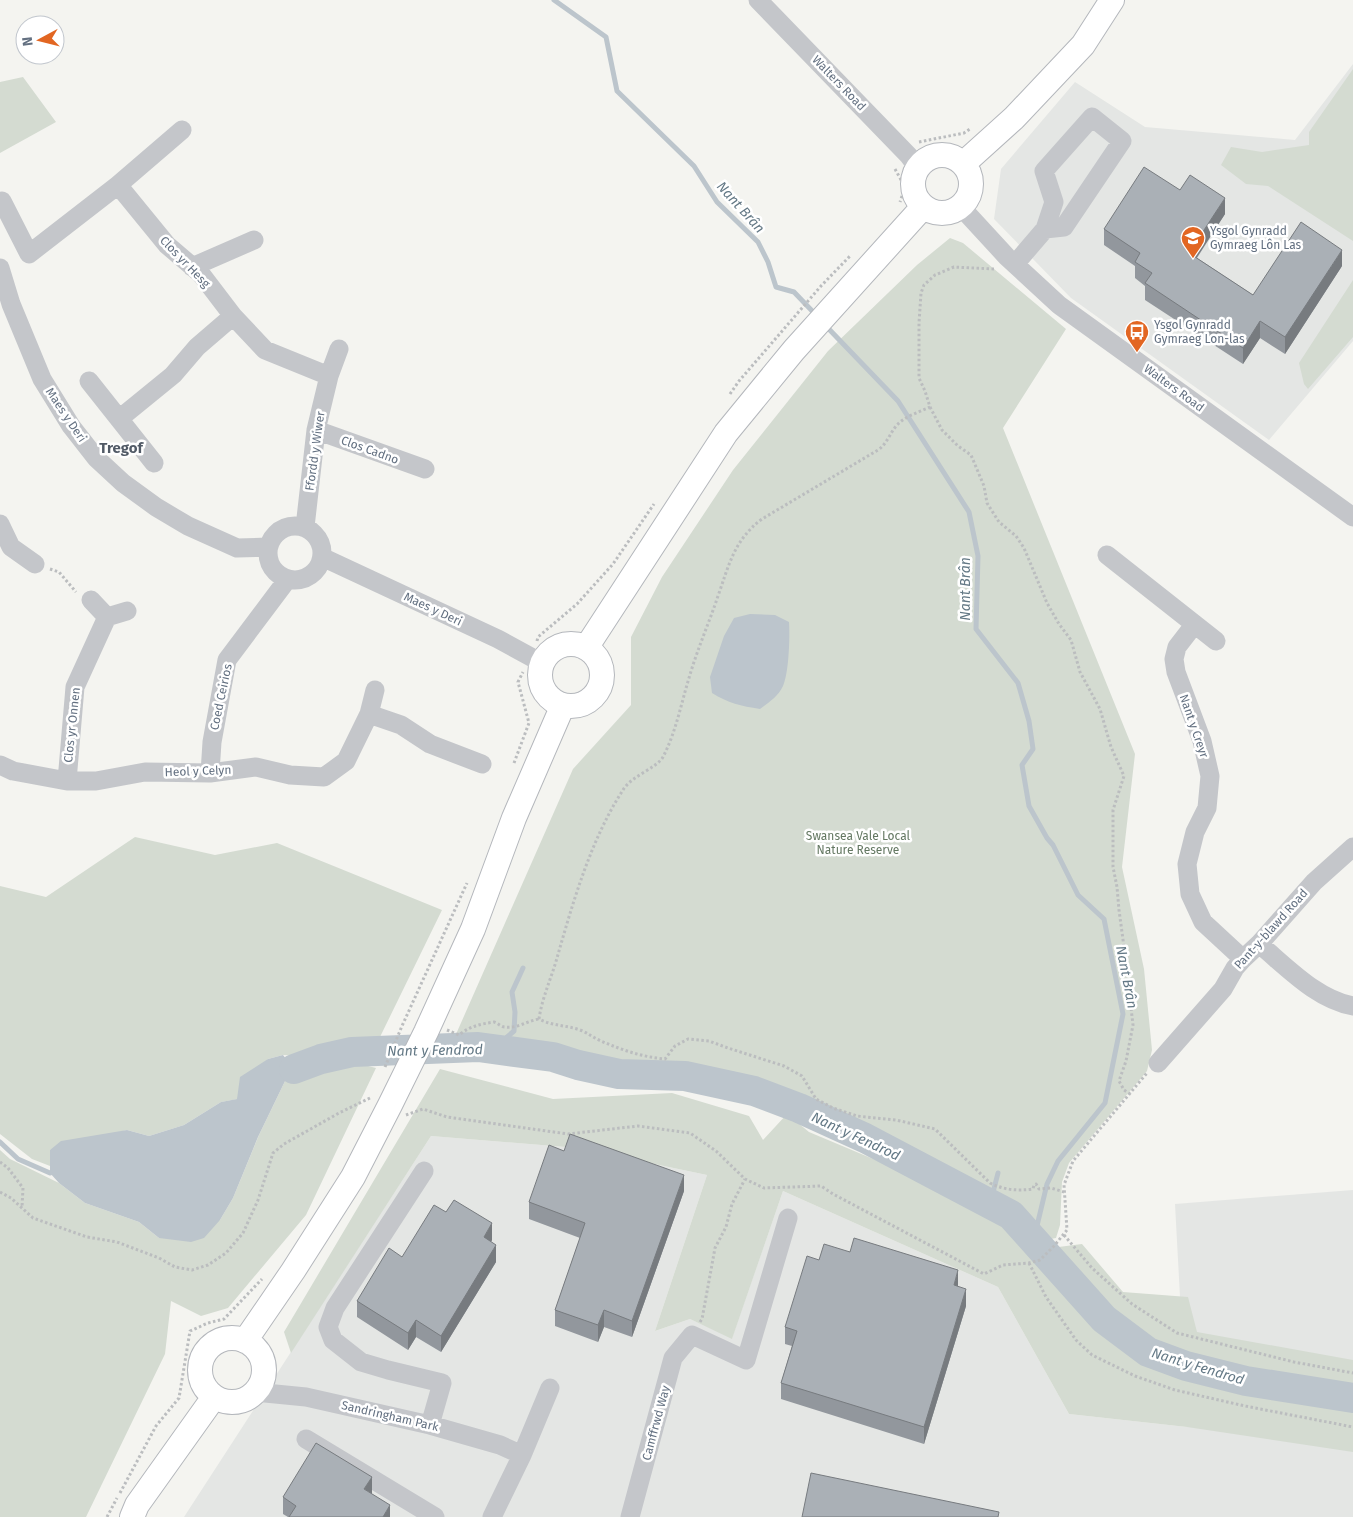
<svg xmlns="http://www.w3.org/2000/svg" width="1353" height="1517" viewBox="0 0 1353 1517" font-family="'Fira Sans',sans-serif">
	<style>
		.built { fill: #e4e6e4 }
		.green { fill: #d4dbd1 }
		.water { fill: #bcc5cc }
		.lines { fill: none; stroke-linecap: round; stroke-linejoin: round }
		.stream { stroke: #bcc5cc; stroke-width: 5 }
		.river { stroke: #bcc5cc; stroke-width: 30 }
		.major-casing { stroke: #b4b7bc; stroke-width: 26 }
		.path { stroke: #bbbdbf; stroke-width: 3; stroke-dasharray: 2.5 2.5; stroke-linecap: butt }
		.minor { stroke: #c4c6ca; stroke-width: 19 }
		.major { stroke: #fff; stroke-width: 24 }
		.wall { fill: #92979d }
		.shaded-wall { fill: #777b7f }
		.building { fill: #aab0b6; stroke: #777b7f }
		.labels { text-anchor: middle; stroke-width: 5; stroke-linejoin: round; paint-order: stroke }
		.street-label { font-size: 12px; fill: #637081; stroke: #fff }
		.poi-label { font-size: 12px; fill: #637081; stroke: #fff; text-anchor: start }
		.park-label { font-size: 12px; fill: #647862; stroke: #fff }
		.water-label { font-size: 14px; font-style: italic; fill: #637885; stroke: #fff }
		.quarter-label { font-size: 15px; font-weight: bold; fill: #515a66; stroke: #fff }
	</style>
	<rect width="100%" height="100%" fill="#f4f4f0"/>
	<!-- built -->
	<path class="built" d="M 1353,64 L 1353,341 L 1269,440 L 1071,298 L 994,219 L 1001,169 L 1075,82 L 1145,127 L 1295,140 Z
		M 431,1136 L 578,1148 L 707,1175 L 655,1331 L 690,1319 L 732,1338 L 783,1191 L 998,1287 L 1069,1414 L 1187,1427 L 1175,1204 L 1353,1190 L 1353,1517 L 184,1517 Z"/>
	<!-- green -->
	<path class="green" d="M 1353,69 L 1353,241 L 1268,186 L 1246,184 L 1221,165 L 1231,147 L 1262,152 L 1309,145 L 1309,132 Z
		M 23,77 L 56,122 L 0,153 L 0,82 Z
		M 950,238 L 963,243 L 1066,329 L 1003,428 L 1135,754 L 1122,867 L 1144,969 L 1152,1050 L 1147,1071 L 1069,1163 L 1062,1182 L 1060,1225 L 1056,1238 L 1040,1241 L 1011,1212 L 848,1127 L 780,1096 L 719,1078 L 657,1068 L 614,1067 L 558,1054 L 499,1044 L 453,1041 L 573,769 L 631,705 L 631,637 L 662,577 L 733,470 L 828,351 L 917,265 Z
		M 1353,280 L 1353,337 L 1308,389 L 1304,384 L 1299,363 Z
		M 135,837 L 215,855 L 277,843 L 442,910 L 379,1039 L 300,1056 L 283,1055 L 268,1059 L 238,1099 L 221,1102 L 184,1125 L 149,1136 L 127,1130 L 50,1150 L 50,1166 L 32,1159 L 0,1134 L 0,886 L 46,897 Z
		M 348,1061 L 376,1068 L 306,1215 L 228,1308 L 201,1316 L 171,1301 L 165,1354 L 86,1517 L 0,1517 L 0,1150 L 10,1159 L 59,1183 L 85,1203 L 139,1222 L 159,1238 L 220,1220 L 233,1198 L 259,1135 L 287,1077 L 327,1062 Z
		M 440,1069 L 553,1099 L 672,1093 L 749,1116 L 763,1140 L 787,1114 L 809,1132 L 966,1198 L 1016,1228 L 1035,1250 L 1082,1244 L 1123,1292 L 1188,1297 L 1197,1332 L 1353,1360 L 1353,1452 L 1187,1427 L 1069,1414 L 998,1287 L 783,1191 L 732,1339 L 690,1319 L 655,1331 L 707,1175 L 578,1148 L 431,1136 L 291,1353 L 284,1332 Z"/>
	<!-- water -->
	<path class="water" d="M 750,614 L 775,615 L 789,622 C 790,636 789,673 783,686 C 778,697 769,702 760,709 C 741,706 728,703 712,693 L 710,677 L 724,636 L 734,618 Z
		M 283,1055 L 294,1069 L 287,1077 L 258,1137 L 233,1198 L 220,1220 L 204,1238 L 191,1242 L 159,1238 L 139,1222 L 85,1203 L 59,1183 L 50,1173 L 50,1150 L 61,1141 L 127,1130 L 149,1136 L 184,1125 L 221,1102 L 237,1099 L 240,1077 L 268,1059 Z"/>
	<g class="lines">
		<!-- stream -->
		<path class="stream" d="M 554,0 L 606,37 L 617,91 L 694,166 L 717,202 L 758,242 L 768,262 L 776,287 L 794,292 L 816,315
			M 825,325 L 898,401 L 969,512 L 978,556 L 976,629 L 1018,683 L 1029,721 L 1033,749 L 1022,765 L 1029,806 L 1047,838 L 1053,845 L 1078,895 L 1104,919 L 1123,1014 L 1105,1103 L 1058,1161 L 1047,1184 L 1036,1230 L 1038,1245
			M 493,1049 L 514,1031 L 515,1012 L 512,992 L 523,968
			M 573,1074 L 578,1065
			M 0,1142 L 18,1159 L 50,1173
			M 990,1204 L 998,1173"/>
		<!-- river -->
		<path class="river" d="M 294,1069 L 321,1059 L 352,1052 L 478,1047 L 553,1057 L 578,1065 L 619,1074 L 685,1076 L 754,1091 L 799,1108 L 865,1138 L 1011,1215 L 1104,1319 L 1148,1352 L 1186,1366 L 1246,1381 L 1353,1398"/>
		<!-- major casing -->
		<g class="major-casing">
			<path id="major" d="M913 184a29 29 0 1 1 58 0a29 29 0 1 1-58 0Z
				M 963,164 L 1014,118 L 1083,45 L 1112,0
				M540 675a31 31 0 1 1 62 0a31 31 0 1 1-62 0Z
				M 586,648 L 726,433 L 794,350 L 923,207
				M200 1370a32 32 0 1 1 64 0a32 32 0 1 1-64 0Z
				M 245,1341 L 293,1271 L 353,1177 L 390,1105 L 426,1032 L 473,929 L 514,818 L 563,705
				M 132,1517 L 137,1505 L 214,1397"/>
		</g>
		<!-- path -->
		<path class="path" d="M 919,142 L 964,133 L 970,129
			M 895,169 L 905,187 L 900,202
			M 994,269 L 954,267 L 935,275 L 924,285 L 921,293 L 919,323 L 919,378 L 925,391 L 930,407 C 919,412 906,416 898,424 C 890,432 888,443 878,450 L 762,519 C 734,540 729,565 718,596 C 709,623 697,650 689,678 C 681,704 676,732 663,757 C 657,768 631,776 623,790 C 591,839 573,902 557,958 C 551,979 542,998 539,1019 C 552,1026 566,1025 580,1030 C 588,1033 594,1038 601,1041 C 622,1050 642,1057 665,1059 L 675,1046 L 688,1039 L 709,1041 L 728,1048 L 784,1066 L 802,1076 L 816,1099 L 833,1108 L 857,1116 L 896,1120 L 935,1129 L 990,1183 C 1004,1190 1017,1191 1033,1189 L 1034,1185 L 1036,1184 L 1039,1189 L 1051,1188 L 1064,1192
			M 730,394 L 739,381 L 821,286 L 850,256
			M 930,407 L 942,430 L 958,446 L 971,455 L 984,486 L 987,503 L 999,522 L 1016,536 L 1024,548 L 1047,603 L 1059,624 L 1071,640 L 1080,672 L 1100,709 L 1111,747 L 1124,776 L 1113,810 L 1113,867 L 1117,887 L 1119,910 L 1124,947 L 1133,1025 L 1126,1061 L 1119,1081 L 1124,1090 L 1130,1094
			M 50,569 L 59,572 L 76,592
			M 537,641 L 538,637 L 577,604 L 613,564 L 654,504
			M 514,763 L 529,723 L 518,682 L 523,672
			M 447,1030 L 459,1035 C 470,1026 481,1024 494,1022 C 498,1023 501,1027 505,1027 C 516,1029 527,1021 539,1019
			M 385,1067 L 402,1026 L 467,883
			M 406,1115 L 423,1109 L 447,1117 L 568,1134 L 638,1126 L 690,1133 L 716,1151 L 745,1179 L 764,1188 L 821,1186 L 833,1194 L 984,1274 L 1003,1265 L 1029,1263 L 1040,1260 L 1054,1246 L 1067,1230 L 1064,1185 L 1073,1161 L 1147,1073
			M 0,1162 L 8,1168 L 23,1188 L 22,1207
			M 0,1192 L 11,1198 L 33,1218 L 87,1237 L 117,1242 L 159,1258 L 175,1267 L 192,1270 L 208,1265 L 226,1253 L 243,1233 L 258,1200 L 273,1153 L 284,1144 L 339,1113 L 372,1097
			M 1064,1235 L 1092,1268 L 1132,1304 L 1177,1333 L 1294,1362 L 1353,1373
			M 1029,1263 L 1046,1297 L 1076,1340 L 1092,1355 L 1135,1376 L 1175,1390 L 1245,1406 L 1353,1427
			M 700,1322 L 702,1319 L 715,1248 L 726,1227 L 732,1204 L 745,1179
			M 120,1493 L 156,1426 L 179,1398 L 190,1331 L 208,1323 L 224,1319 L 262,1279
			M 107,1517 L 117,1498"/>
		<!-- minor -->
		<path class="minor" d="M 758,0 L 909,156 L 918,168
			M 182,130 L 118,185 L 167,245 L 201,274 L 233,316 L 265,350 L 329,376
			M 2,201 L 29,254 L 118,185
			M 961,207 L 1007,257 L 1059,305 L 1353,517
			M 1015,264 L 1045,229 L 1054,202 L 1044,171 L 1092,117 L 1122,141 L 1064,227 L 1045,229
			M 192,267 L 254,240
			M 0,268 L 11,304 L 42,379 L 71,426 L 96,458 L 123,483 L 156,507 L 188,526 L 237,548 L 268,547
			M 89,381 L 154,463
			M 119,419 L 173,375 L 197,347 L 233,316
			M 316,430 L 425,469
			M 0,524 L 11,547 L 35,564
			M268 553a27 27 0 1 1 54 0a27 27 0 1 1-54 0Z
			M 305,527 L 316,430 L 329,376 L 339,349
			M 1107,555 L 1216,641
			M 322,557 L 498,639 L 542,663
			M 107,617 L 127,611
			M 1194,625 L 1177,647 L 1174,659 L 1176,672 L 1202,741 L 1210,776 L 1207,808 L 1195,832 L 1187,864 L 1190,894 L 1203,922 L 1243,959
			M 369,714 L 401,725 L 430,744 L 482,764
			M 0,765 L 13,771 L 67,781 L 96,781 L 145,772 L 210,773 L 256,767 L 290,775 L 324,777 L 346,761 L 369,714 L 375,690
			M 210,773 L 212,742 L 227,660 L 287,580
			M 67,781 L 75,687 L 107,617 L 91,600
			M 1259,944 C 1287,967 1316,999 1353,1006
			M 1158,1063 L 1223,989 L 1235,968 L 1243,959 L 1259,944 L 1314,882 L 1353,847
			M 424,1171 L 335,1308 L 328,1327 L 333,1340 L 361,1362 L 388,1370 L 442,1383 L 430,1425
			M 255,1392 L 306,1397 L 430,1425 L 500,1445 L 522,1455
			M 306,1439 L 435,1517
			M 492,1517 L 522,1455 L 550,1388
			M 630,1517 L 673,1358 L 692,1335 L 746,1360 L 788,1218"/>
		<!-- major -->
		<use href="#major" class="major"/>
	</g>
	<!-- wall -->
	<path class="wall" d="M 1180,190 L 1225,214 L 1197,258 L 1253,295 L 1342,266 L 1285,354 L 1260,338 L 1243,364 L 1145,300 L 1145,286 L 1135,278 L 1135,266 L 1104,245 L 1104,229 Z
		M 684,1191 L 632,1337 L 604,1327 L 598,1342 L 555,1326 L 555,1310 L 580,1238 L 529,1219 L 529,1202 Z
		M 492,1240 L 491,1242 L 496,1262 L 441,1352 L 416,1337 L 408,1350 L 357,1317 L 357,1301 L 402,1257 Z
		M 958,1287 L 966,1306 L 924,1444 L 781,1399 L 781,1383 L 792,1346 L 785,1344 L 785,1327 Z
		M 372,1494 L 390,1517 L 288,1517 L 283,1514 L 283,1497 Z"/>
	<!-- shaded-wall -->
	<path class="shaded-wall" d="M 1225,198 L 1225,214 L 1189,269 L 1189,253 Z
		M 1342,250 L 1342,266 L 1285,354 L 1285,337 Z
		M 1260,321 L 1260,338 L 1243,364 L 1243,348 Z
		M 684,1175 L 684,1191 L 632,1337 L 632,1321 Z
		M 492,1223 L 492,1240 L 484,1254 L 484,1237 Z
		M 496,1245 L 496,1262 L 441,1352 L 441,1336 Z
		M 958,1270 L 958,1287 L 954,1285 Z
		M 966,1289 L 966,1306 L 924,1444 L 924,1427 Z
		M 604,1310 L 604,1327 L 598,1342 L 598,1325 Z
		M 416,1320 L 416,1337 L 408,1350 L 408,1333 Z
		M 372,1477 L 372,1494 L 364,1489 Z
		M 390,1505 L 390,1517 L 383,1517 Z"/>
	<!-- building -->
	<path class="building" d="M 1144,167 L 1180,190 L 1190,175 L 1225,198 L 1189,253 L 1253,295 L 1301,222 L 1342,250 L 1285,337 L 1260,321 L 1243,348 L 1145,283 L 1152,273 L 1135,262 L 1140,253 L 1104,229 Z
		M 570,1134 L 684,1175 L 632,1321 L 604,1310 L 598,1325 L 555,1310 L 585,1223 L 529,1202 L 549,1145 L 564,1151 Z
		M 454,1200 L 492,1223 L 484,1237 L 496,1245 L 441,1336 L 416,1320 L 408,1333 L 357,1301 L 389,1248 L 402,1257 L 434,1205 L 446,1212 Z
		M 854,1238 L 958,1270 L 954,1285 L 966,1289 L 924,1427 L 781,1383 L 797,1331 L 785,1327 L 807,1256 L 819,1260 L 824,1244 L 850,1252 Z
		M 316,1443 L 372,1477 L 364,1489 L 390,1505 L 383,1517 L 289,1517 L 296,1506 L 283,1497 Z
		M 811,1473 L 999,1512 L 998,1517 L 802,1517 Z"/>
	<!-- icons -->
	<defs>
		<g id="school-pin" transform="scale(1.25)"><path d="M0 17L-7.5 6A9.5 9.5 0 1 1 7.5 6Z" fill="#e26622" stroke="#fff"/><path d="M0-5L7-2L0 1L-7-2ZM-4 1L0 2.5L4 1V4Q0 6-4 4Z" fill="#fff"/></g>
		<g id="bus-pin" transform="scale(1.25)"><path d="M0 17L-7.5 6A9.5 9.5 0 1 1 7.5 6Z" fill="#e26622" stroke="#fff"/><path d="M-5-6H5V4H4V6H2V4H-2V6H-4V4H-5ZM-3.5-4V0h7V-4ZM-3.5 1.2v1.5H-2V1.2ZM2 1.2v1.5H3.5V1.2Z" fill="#fff"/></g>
	</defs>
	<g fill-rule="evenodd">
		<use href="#school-pin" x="1193" y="238"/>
		<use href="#bus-pin" x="1137" y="332"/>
	</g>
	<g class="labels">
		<!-- street labels -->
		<g class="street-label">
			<text transform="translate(839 83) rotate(46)" y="4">Walters Road</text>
			<text transform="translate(185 262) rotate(46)" y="4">Clos yr Hesg</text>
			<text transform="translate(1174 388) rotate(36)" y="4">Walters Road</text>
			<text transform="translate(66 415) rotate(56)" y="4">Maes y Deri</text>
			<text transform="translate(370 450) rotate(20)" y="4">Clos Cadno</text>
			<text transform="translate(315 451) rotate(-82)" y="4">Ffordd y Wiwer</text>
			<text transform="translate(433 609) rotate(25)" y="4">Maes y Deri</text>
			<text transform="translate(221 697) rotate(-78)" y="4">Coed Ceirios</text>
			<text transform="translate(72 725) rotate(-84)" y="4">Clos yr Onnen</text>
			<text transform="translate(1194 726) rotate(71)" y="4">Nant y Creyr</text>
			<text transform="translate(198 771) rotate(-2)" y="4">Heol y Celyn</text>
			<text transform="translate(1271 929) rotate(-48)" y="4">Pant-y-blawd Road</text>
			<text transform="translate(390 1416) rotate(13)" y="4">Sandringham Park</text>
			<text transform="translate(656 1423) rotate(-75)" y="4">Camffrwd Way</text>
		</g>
		<!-- poi labels -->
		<g class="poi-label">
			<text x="1210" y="235">Ysgol Gynradd<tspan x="1210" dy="14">Gymraeg Lôn Las</tspan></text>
			<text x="1154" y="329">Ysgol Gynradd<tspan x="1154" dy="14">Gymraeg Lon-las</tspan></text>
		</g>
		<!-- park labels -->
		<g class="park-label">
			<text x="858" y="840">Swansea Vale Local<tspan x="858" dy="14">Nature Reserve</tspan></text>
		</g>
		<!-- water labels -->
		<g class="water-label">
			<text transform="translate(741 207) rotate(48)" y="5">Nant Brân</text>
			<text transform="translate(965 589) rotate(-90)" y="5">Nant Brân</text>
			<text transform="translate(1127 977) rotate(79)" y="5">Nant Brân</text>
			<text transform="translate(435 1050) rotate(-1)" y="5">Nant y Fendrod</text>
			<text transform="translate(856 1136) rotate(25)" y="5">Nant y Fendrod</text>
			<text transform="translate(1198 1366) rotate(17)" y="5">Nant y Fendrod</text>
		</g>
		<!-- quarter labels -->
		<g class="quarter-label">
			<text x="121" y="453">Tregof</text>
		</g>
	</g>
	<!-- north arrow -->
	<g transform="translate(40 40) rotate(263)"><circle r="24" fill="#ffffff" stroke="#c1c6cd"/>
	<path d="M0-4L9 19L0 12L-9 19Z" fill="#e26622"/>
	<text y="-8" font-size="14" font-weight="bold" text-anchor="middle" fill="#637081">N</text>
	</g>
</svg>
